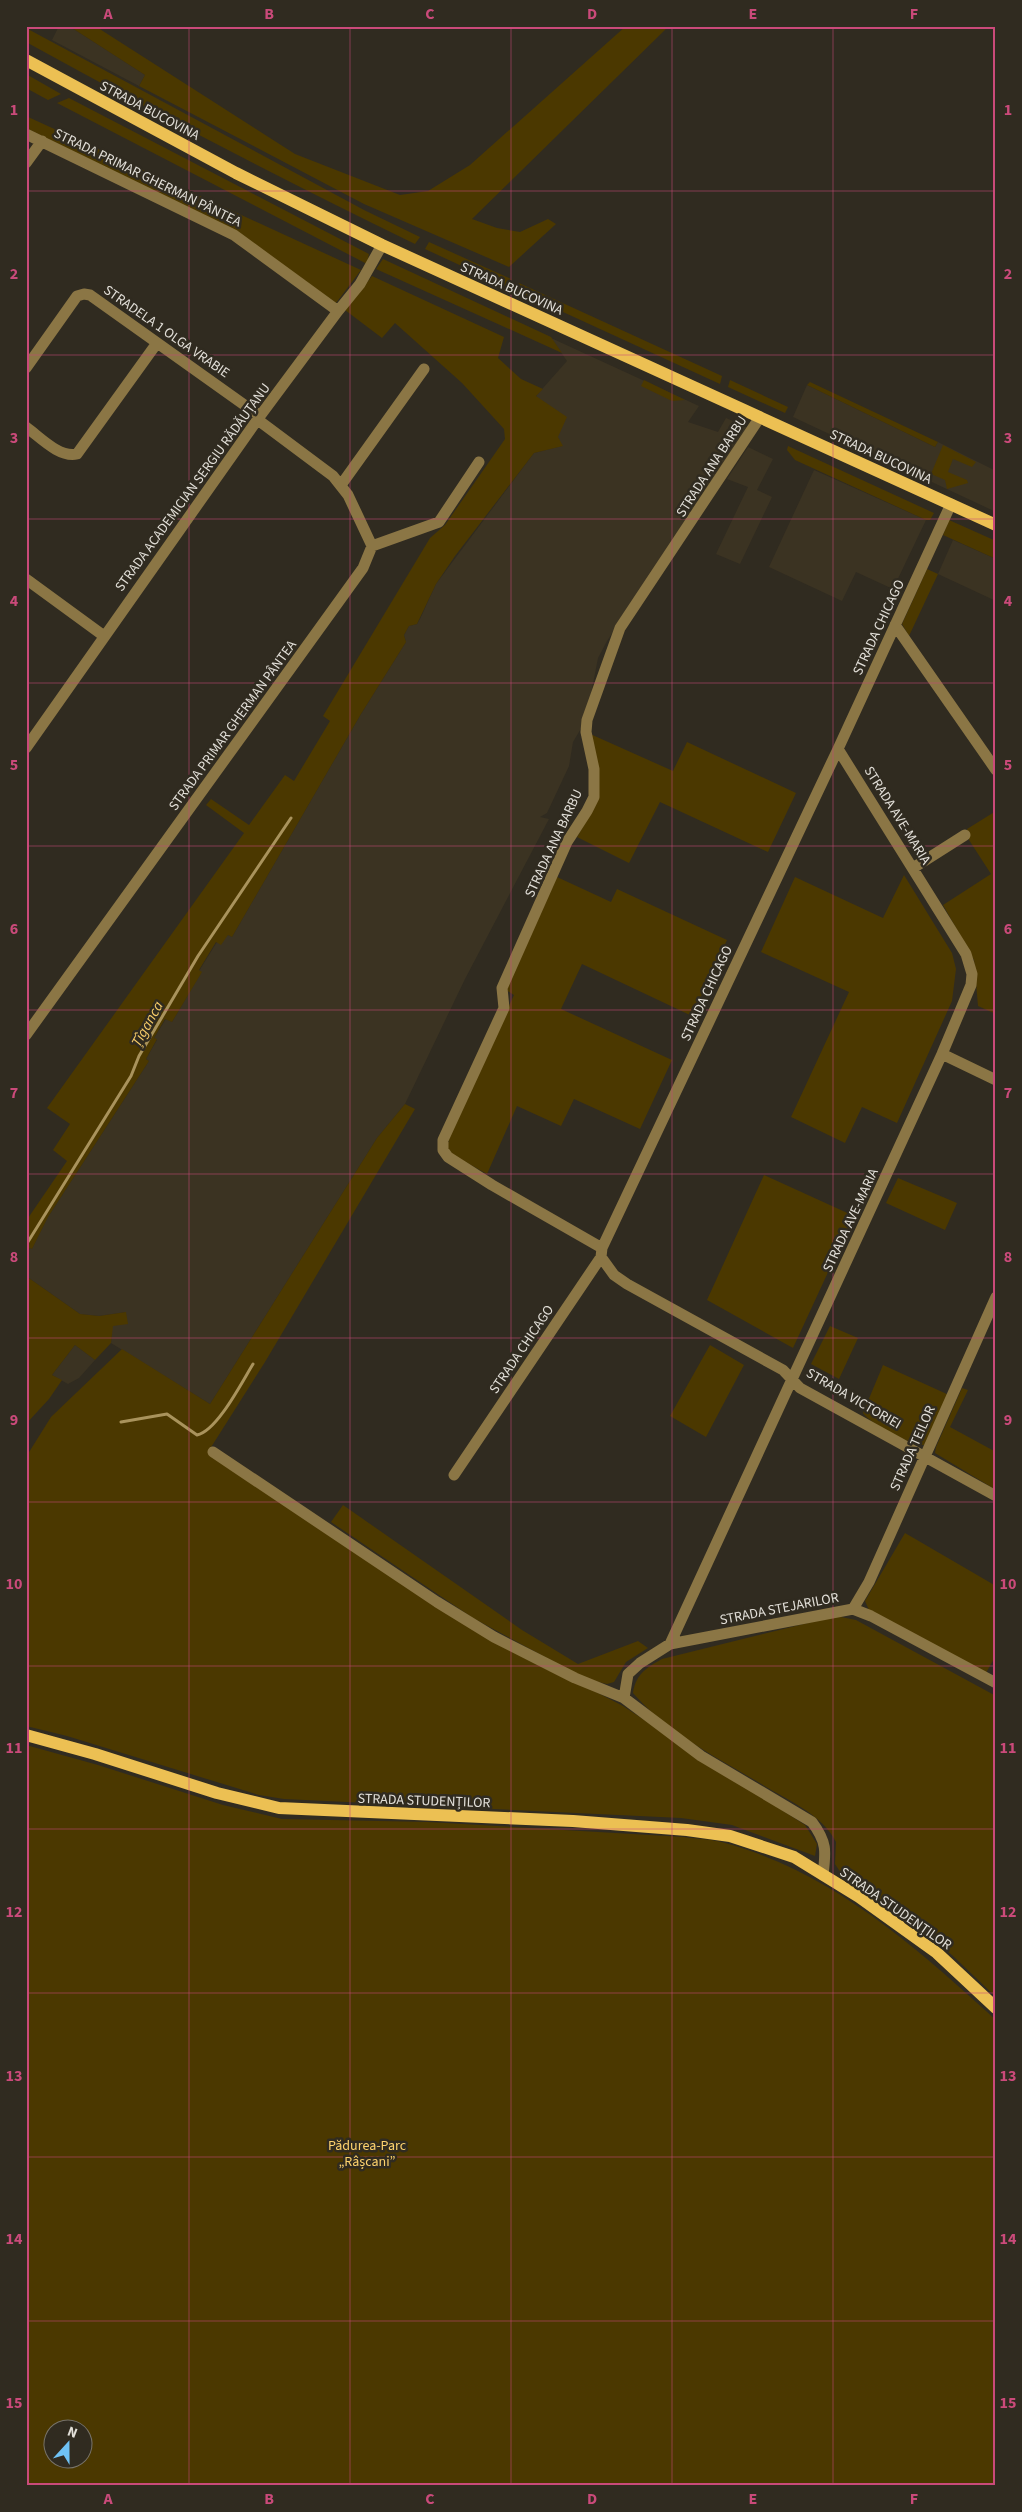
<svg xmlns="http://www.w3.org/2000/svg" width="1022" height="2512" viewBox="0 0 1022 2512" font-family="'Source Sans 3',sans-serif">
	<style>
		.built { fill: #3b3322 }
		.green { fill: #4b3800; fill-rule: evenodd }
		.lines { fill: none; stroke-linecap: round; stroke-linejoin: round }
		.stream { stroke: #a9935c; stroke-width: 3 }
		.minor { stroke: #8b7645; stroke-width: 11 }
		.major { stroke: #ecc053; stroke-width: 12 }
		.grid { fill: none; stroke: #ca4a7a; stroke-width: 1; stroke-opacity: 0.55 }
		.labels { text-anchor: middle; stroke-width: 5; stroke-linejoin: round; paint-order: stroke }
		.street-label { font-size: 14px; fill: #e2dfd8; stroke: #302b20 }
		.park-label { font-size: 14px; fill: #fdd26d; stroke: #302b20 }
		.water-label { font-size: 15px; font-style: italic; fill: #f9ce69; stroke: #302b20 }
		.neatline { fill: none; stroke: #ca4a7a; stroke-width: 2 }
		.grid-label { font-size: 16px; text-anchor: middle; font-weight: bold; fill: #ca4a7a }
	</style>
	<rect width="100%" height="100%" fill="#302b20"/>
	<!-- built -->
	<path class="built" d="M 59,26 L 69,26 L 145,75 L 139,86 L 52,40 Z
		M 551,338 L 699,406 L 688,422 L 718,432 L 726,418 L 749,428 L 607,641 L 598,658 L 586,720 L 573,742 L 569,766 L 547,813 L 540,817 L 549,819 L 465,979 L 405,1104 L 377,1138 L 210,1404 L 111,1343 L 112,1326 L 126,1312 L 99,1316 L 80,1314 L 26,1276 L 26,1254 L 30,1248 L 32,1249 L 48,1217 L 149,1061 L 146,1059 L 157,1040 L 154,1038 L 166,1019 L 172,1022 L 201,973 L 199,971 L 217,942 L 228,935 L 232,937 L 361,714 L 406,642 L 404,635 L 409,626 L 417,624 L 420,619 L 436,584 L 534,453 L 562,446 L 536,396 L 567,361 Z
		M 807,385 L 935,447 L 938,442 L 996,471 L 996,512 L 793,417 Z
		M 748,447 L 773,459 L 757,490 L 772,497 L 740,564 L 716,554 L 748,487 L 727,479 Z
		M 814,470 L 926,520 L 893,589 L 856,572 L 842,601 L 769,567 Z
		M 953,540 L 996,559 L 996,601 L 938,574 Z
		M 75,1345 L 95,1360 L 79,1378 L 68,1384 L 52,1375 Z"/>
	<!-- green -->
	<path class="green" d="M 69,26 L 95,26 L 295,154 L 400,195 L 428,191 L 470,165 L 626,26 L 669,26 L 472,219 L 497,228 L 520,232 L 548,219 L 556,224 L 509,267 L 364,204 L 139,86 L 145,75 Z
		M 26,28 L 364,210 L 420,237 L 415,244 C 284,180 154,113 26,42 Z
		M 26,74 L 61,94 L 48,100 L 26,88 Z
		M 69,98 L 369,254 L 367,264 L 57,103 Z
		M 26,116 L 361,270 L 336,303 L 237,232 L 26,128 Z
		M 429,242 L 511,279 L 507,287 L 425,249 Z
		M 383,259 L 551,337 L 562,353 L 376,269 Z
		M 372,276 L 504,337 L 498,358 L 521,379 L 543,389 L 536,396 L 567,417 L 558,437 L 563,446 L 534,453 L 455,556 L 436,584 L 417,624 L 409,626 L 404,635 L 406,642 L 361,714 L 232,937 L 228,935 L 221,945 L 216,942 L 199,970 L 202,972 L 172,1022 L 165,1019 L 154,1038 L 157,1039 L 146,1059 L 149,1061 L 48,1217 L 32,1249 L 30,1248 L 26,1254 L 26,1221 L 67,1161 L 53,1150 L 70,1124 L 47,1108 L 244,833 L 206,805 L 211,799 L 249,825 L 285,775 L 294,781 L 330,721 L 323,716 L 430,538 L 445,525 L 505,439 L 504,429 L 462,383 L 395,323 L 382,338 L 345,310 Z
		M 519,283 L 722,376 L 720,384 L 515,290 Z
		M 644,380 L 685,400 L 672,401 L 641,386 Z
		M 730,380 L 788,407 L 785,413 L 728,387 Z
		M 810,382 L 938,442 L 935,447 L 807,385 Z
		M 943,445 L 976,462 L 972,467 L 953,459 L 948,472 L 967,480 L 968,483 L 947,489 L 945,480 L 931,474 Z
		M 788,446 L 934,513 L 930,520 L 926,520 L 795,460 L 787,450 Z
		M 949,520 L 996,541 L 996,559 L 943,535 Z
		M 927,569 L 938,574 L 909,636 L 902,624 Z
		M 588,733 L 673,771 L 687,742 L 796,793 L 768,852 L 660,802 L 629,863 L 577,837 L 591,813 Z
		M 996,811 L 996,1014 L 978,1006 L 974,960 L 943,905 L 991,874 L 969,840 L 967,829 Z
		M 904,875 L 952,953 L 956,969 L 952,1001 L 897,1123 L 862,1107 L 845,1143 L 791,1117 L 849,992 L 761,952 L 795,877 L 883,918 Z
		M 557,877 L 611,902 L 617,889 L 727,940 L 692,1016 L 582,964 L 561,1009 L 672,1060 L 640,1129 L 574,1099 L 561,1126 L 517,1106 L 487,1174 L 453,1155 L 447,1147 L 452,1128 L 514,995 L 506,990 Z
		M 405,1104 L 415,1109 L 265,1362 L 208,1452 L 483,1633 L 623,1706 L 805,1825 L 817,1844 L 815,1856 L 732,1825 L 681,1818 L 284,1799 L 259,1795 L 67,1736 L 26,1726 L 26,1457 L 51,1417 L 122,1349 L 210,1404 L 377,1138 Z
		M 764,1175 L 854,1216 L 793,1348 L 707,1300 Z
		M 898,1178 L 957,1203 L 945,1230 L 886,1203 Z
		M 26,1276 L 80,1314 L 99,1316 L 126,1312 L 128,1324 L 113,1326 L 111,1343 L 95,1360 L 75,1345 L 52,1375 L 62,1380 L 49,1399 L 26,1424 Z
		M 830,1326 L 858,1338 L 839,1379 L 811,1364 Z
		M 710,1345 L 744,1365 L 706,1437 L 670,1416 Z
		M 883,1365 L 949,1395 L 924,1445 C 912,1446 869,1423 863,1413 Z
		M 962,1388 L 968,1390 L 950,1427 L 996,1452 L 996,1490 L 935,1453 L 936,1447 Z
		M 343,1505 L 522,1630 L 578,1664 L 638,1641 L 648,1648 L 626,1662 L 614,1682 L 607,1684 L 586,1679 L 473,1618 L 331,1522 Z
		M 905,1533 L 996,1586 L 996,1655 L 986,1673 L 869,1610 L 865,1601 Z
		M 836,1616 L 856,1620 L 996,1696 L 996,1997 L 952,1955 L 914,1926 L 845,1879 L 835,1864 L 836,1842 C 823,1816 792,1802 768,1788 C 722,1760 668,1734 633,1693 C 636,1674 646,1668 662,1659 Z
		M 26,1745 L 98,1765 L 223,1805 L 282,1819 L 428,1822 L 684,1837 C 698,1839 712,1839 725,1843 C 832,1872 916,1947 996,2020 L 996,2486 L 26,2486 ZM 52,2430 L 82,2430 L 82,2460 L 52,2460 Z"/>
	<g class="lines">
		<!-- stream -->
		<path class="stream" d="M 26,1245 L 131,1076 L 139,1056 L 198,956 L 291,818
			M 121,1422 L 167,1414 L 197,1435 C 217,1431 242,1382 253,1364"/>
		<!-- minor -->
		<path class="minor" d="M 26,134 L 234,235 L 338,311
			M 26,163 L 42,141
			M 26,368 L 77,296 L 84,294 L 90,295 L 260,416
			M 258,420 L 333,476 L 348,495 L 372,546
			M 26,427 C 40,437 59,458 77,454 L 157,343
			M 341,485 L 424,369
			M 372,546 L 439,522 L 479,462
			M 26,579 L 104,636
			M 895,625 L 996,770
			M 26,748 L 260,416 L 338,311 L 360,284 L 382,245
			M 913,868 L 965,835
			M 26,1035 L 363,568 L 372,546
			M 942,1054 L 996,1080
			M 602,1248 L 492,1185 L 448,1157 L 443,1150 L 443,1140 L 504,1008 L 502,988 L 567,842 L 587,811 L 594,797 L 594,769 L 586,732 L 587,720 L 620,628 L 760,417
			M 601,1257 L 614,1275 L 627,1284 L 783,1370 L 800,1388 L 996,1496
			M 213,1452 L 437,1602 L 494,1637 L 575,1678 L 624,1698 L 701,1756 L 812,1822 C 827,1842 826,1851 823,1875
			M 454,1475 L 601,1257 L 602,1248 L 838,749 L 951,504
			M 853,1609 L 869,1582 L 996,1297
			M 670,1644 L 853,1609 L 871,1616 L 996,1683
			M 624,1698 L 628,1674 L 640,1663 L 670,1644 L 942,1054 L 971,985 L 972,974 L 966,954 L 838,749"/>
		<!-- major -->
		<path class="major" d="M 26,60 L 236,173 L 382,245 L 996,525
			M 26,1735 L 95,1754 L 217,1793 L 279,1808 L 573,1821 L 687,1830 L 730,1836 L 794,1857 L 859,1897 L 937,1953 L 996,2008"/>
	</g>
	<!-- grid -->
	<path class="grid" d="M 189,26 L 189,2486M 350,26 L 350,2486M 511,26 L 511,2486M 672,26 L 672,2486M 833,26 L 833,2486M 26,191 L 996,191M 26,355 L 996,355M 26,519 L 996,519M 26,683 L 996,683M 26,846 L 996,846M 26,1010 L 996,1010M 26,1174 L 996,1174M 26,1338 L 996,1338M 26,1502 L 996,1502M 26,1666 L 996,1666M 26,1829 L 996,1829M 26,1993 L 996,1993M 26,2157 L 996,2157M 26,2321 L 996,2321"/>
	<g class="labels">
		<!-- street labels -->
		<g class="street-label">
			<text transform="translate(150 110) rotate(28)" y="5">STRADA BUCOVINA</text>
			<text transform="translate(148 177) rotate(26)" y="5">STRADA PRIMAR GHERMAN PÂNTEA</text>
			<text transform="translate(512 288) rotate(24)" y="5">STRADA BUCOVINA</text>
			<text transform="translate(167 331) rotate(35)" y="5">STRADELA 1 OLGA VRABIE</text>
			<text transform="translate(881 456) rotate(25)" y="5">STRADA BUCOVINA</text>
			<text transform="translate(711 466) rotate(-57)" y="5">STRADA ANA BARBU</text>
			<text transform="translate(192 487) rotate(-54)" y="5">STRADA ACADEMICIAN SERGIU RĂDĂUȚANU</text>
			<text transform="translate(878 627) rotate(-65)" y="5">STRADA CHICAGO</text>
			<text transform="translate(232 725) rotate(-54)" y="5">STRADA PRIMAR GHERMAN PÂNTEA</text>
			<text transform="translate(898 815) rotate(58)" y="5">STRADA AVE-MARIA</text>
			<text transform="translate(553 843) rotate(-65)" y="5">STRADA ANA BARBU</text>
			<text transform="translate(706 993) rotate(-65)" y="5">STRADA CHICAGO</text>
			<text transform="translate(850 1220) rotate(-65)" y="5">STRADA AVE-MARIA</text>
			<text transform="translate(521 1349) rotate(-56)" y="5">STRADA CHICAGO</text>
			<text transform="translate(854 1398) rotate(30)" y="5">STRADA VICTORIEI</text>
			<text transform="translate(912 1448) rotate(-66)" y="5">STRADA TEILOR</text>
			<text transform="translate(779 1608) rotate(-11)" y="5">STRADA STEJARILOR</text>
			<text transform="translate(424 1800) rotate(2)" y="5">STRADA STUDENȚILOR</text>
			<text transform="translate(896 1908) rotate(35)" y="5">STRADA STUDENȚILOR</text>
		</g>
		<!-- park labels -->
		<g class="park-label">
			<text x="367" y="2150">Pădurea-Parc<tspan x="367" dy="16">„Râșcani”</tspan></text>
		</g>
		<!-- water labels -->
		<g class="water-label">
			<text transform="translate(147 1024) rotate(-61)" y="5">Țîganca</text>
		</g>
	</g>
	<!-- border -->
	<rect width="1022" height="2512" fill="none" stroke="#302b20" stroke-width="55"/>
	<!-- north arrow -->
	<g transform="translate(68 2444) rotate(21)"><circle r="24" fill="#302b20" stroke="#77736a"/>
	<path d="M0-4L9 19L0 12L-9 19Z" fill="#6fc2f4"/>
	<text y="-8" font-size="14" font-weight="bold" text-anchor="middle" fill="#e2dfd8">N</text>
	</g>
	<rect x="28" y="28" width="966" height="2456" class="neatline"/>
	<g class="grid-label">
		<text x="108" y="19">A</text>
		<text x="269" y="19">B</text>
		<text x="430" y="19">C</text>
		<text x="592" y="19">D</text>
		<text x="753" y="19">E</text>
		<text x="914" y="19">F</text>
		<text x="14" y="115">1</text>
		<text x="1008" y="115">1</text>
		<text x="14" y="279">2</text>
		<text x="1008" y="279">2</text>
		<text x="14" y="443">3</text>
		<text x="1008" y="443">3</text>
		<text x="14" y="606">4</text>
		<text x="1008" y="606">4</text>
		<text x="14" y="770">5</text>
		<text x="1008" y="770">5</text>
		<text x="14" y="934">6</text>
		<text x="1008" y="934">6</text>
		<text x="14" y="1098">7</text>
		<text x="1008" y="1098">7</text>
		<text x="14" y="1262">8</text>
		<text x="1008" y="1262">8</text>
		<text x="14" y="1425">9</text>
		<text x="1008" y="1425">9</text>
		<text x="14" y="1589">10</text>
		<text x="1008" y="1589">10</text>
		<text x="14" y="1753">11</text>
		<text x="1008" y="1753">11</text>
		<text x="14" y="1917">12</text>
		<text x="1008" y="1917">12</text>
		<text x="14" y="2081">13</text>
		<text x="1008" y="2081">13</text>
		<text x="14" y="2244">14</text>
		<text x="1008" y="2244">14</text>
		<text x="14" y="2408">15</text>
		<text x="1008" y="2408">15</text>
		<text x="108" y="2504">A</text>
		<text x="269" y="2504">B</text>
		<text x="430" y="2504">C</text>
		<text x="592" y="2504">D</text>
		<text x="753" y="2504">E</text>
		<text x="914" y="2504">F</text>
	</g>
</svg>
